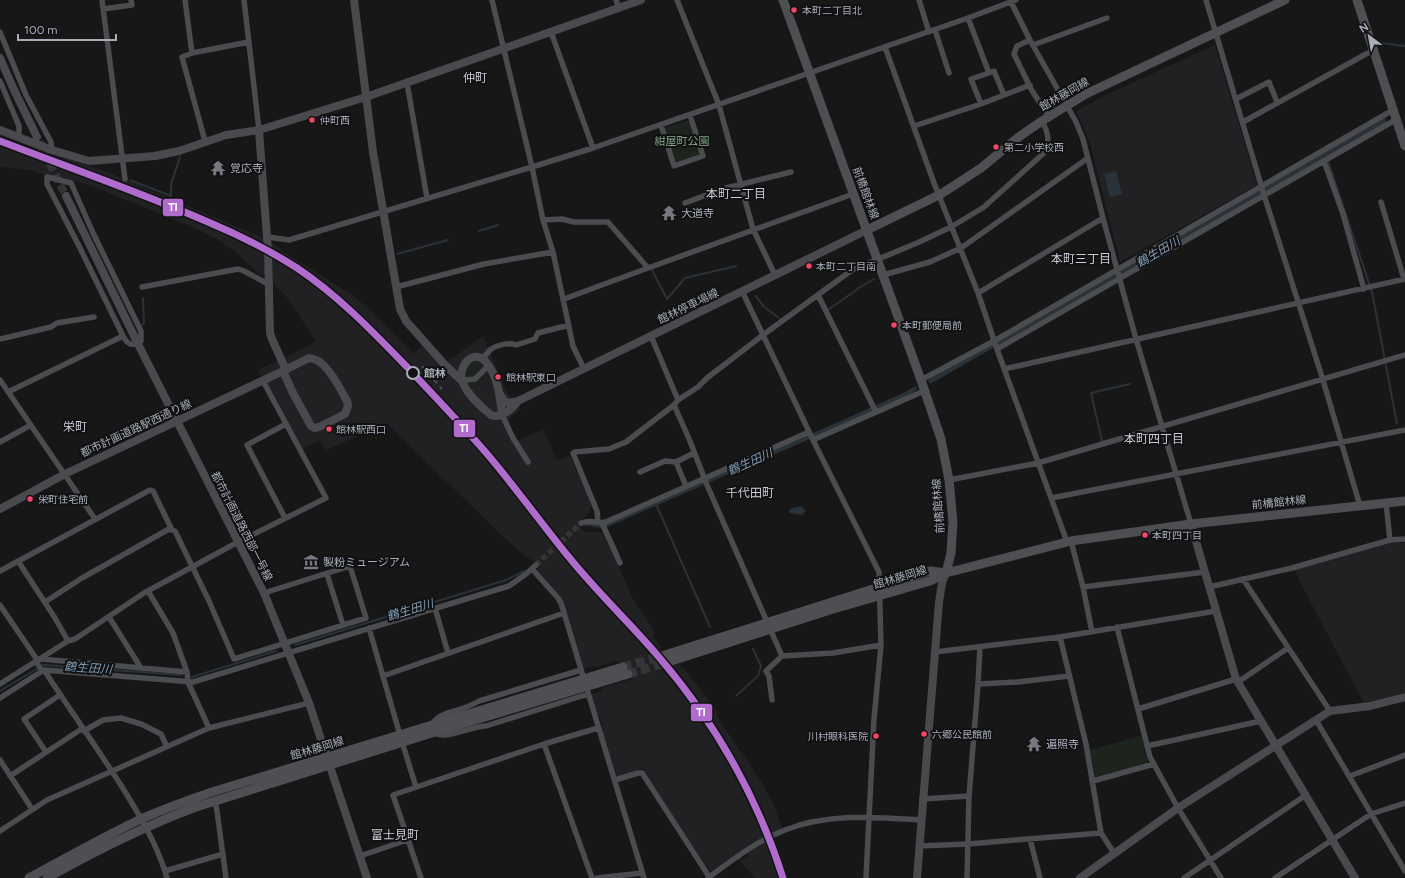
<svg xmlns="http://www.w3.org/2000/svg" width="1405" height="878" viewBox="0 0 1405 878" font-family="Figtree,'Noto Sans JP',sans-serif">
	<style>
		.built { fill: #212123 }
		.green { fill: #1d241e }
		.water { fill: #2a3239 }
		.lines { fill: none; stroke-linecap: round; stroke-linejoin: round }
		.stream { stroke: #2a3239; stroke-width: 2 }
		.street-tunnel { stroke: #343537; stroke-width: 5.5; stroke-dasharray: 5.5 3; stroke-linecap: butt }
		.secondary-tunnel { stroke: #343537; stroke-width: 8; stroke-dasharray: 8 4; stroke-linecap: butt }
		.primary-tunnel { stroke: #343537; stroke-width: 9; stroke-dasharray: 9 4.5; stroke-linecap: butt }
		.street { stroke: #4b4c50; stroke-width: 5.5 }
		.secondary { stroke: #4a4a4e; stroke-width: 8 }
		.primary { stroke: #4d4f52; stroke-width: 9 }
		.rail { stroke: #4b4c4f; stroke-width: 2; stroke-dasharray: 5 4; stroke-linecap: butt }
		.rail-1-casing { stroke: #111113; stroke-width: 10 }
		.rail-1 { stroke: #b06ccc; stroke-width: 7 }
		.bus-dot { fill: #f34667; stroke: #111113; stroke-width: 1.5 }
		.stop-dot { fill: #111113; stroke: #a8adb8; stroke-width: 2 }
		.labels { text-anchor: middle; stroke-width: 4; stroke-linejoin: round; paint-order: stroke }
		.bus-label { font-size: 10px; fill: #a8adb8; stroke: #111113; text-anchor: start }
		.street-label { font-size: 11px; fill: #a8adb8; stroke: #111113 }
		.park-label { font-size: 11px; fill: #7fa381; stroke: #111113 }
		.poi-label { font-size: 11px; fill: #a8adb8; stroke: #111113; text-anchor: start }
		.stop-label { font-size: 11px; font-weight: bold; fill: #a8adb8; stroke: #111113; text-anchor: start }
		.neighbourhood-label { font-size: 12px; fill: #c9ccd4; stroke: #111113 }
		.water-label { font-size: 12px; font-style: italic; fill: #7f9bb3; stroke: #111113 }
		.line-badge { stroke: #111113; stroke-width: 1.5 }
		.badge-label { font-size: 11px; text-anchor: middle; font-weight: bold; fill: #fff }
	</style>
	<rect width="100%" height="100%" fill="#171717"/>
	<!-- built -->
	<path class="built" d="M 1215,45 L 1257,185 L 1120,262 L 1090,143 L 1076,111 L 1108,94 Z
		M 0,132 L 78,162 L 110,173 L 263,238 L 265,275 L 260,275 L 238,254 L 218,240 L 194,228 L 104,191 L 73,180 L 45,175 L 31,170 L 0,167 Z
		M 273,243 L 284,252 L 355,297 L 378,317 L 413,354 L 423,345 L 442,365 L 483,336 L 508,395 L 513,398 L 521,410 L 509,418 L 511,428 L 518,441 L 543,429 L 557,460 L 570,456 L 592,503 L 588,515 L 578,521 L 583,531 L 603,533 L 616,560 L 633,599 L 655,632 L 653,637 L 661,647 L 660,648 L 674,665 L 680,664 L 715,708 L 720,721 L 761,781 L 774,805 L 782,828 L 774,834 L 756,841 L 734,855 L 711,872 L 681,829 L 643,769 L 619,776 L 615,775 L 602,731 L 603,729 L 600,717 L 597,715 L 591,694 L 603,691 L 602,688 L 632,679 L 616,661 L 596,667 L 595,666 L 583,668 L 562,601 L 537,571 L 539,567 L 533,561 L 524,555 L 501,535 L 387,423 L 326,450 L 319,440 L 303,449 L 258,370 L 316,342 L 289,300 L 273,283 L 272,245 Z
		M 1390,543 L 1405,543 L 1405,692 L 1376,701 L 1363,702 L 1295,572 L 1297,569 Z
		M 771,839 L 774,839 L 776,842 L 787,878 L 755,878 L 738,859 L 740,858 L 743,860 L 749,856 L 747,853 Z"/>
	<!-- green -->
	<path class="green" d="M 689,120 L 701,154 L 700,155 L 676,164 L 664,128 Z
		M 477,362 C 484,364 487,368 490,375 L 488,374 L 472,389 L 465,380 L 464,369 L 468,365 Z
		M 1141,736 L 1148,763 L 1095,779 L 1090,750 Z"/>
	<!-- water -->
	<path class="water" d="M 1385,118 L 1387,123 L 930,384 L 928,380 Z
		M 1116,171 L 1122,194 L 1110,197 L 1104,174 Z
		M 916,386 L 917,390 L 904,398 L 607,527 C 598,530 591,525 583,526 L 581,525 L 585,523 L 600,525 L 791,443 L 901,394 Z
		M 801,506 L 805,510 L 805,512 L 802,515 L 789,513 L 790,509 Z"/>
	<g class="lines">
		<!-- stream -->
		<path class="stream" d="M 1382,43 L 1405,46
			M 1328,161 L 1372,292 L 1397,424
			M 130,180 L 171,196 L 171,184 L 180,157
			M 479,231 L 498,225
			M 397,254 L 448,240
			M 652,270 L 667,299 L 685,278 L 736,266
			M 756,296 L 763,306 L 779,318
			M 828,310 L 859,288 L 874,279
			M 142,325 L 144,323 L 143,298
			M 1102,441 L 1091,393 L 1130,384
			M 656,504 L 710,627
			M 295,645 L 506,580 L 524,571
			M 43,665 L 181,675
			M 192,677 L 276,651
			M 0,691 L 37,669
			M 736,696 L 758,676 L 761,666 L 753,649"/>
		<!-- street-tunnel -->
		<path class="street-tunnel" d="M 536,565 L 581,523"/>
		<!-- secondary-tunnel -->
		<path class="secondary-tunnel" d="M 39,142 L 66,196"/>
		<!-- primary-tunnel -->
		<path class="primary-tunnel" d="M 623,667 L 665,655
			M 628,674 L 671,661"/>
		<!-- street -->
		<path class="street" d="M 102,0 L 125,179
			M 185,0 L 192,53 L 249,42
			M 244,0 L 259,130
			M 492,0 L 532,167 L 543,220 L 553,252 L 573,346 L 584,369
			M 616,0 L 619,8
			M 677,0 L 719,105 L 753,229 L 775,275
			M 919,0 L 929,32
			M 1010,0 L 1030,40 L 1076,122 L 1083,139 L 1103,218 L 1136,339 L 1191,524
			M 1206,0 L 1264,195 L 1323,380 L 1360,506
			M 103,9 L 132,5 L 131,0
			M 968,18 L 989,73 L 971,79 L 981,104
			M 935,30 L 949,73
			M 0,32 L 26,95 L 51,142 L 52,150
			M 551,32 L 593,148
			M 1030,40 L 1017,46 L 1014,54 L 1031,89 L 1049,117
			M 1033,45 L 1107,18
			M 885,47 L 934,183 L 978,293 L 997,349 L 1067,542
			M 192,53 L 182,57 L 205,141
			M 989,73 L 994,71 L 1004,95
			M 0,81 L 19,126 L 19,137
			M 407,83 L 427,198
			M 1236,99 L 1269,82 L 1277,102
			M 1243,122 L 1366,54 L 1374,51
			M 661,125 L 674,166 L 703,156 L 690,115
			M 914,126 L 981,104 L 1030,85
			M 1324,161 L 1343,214 L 1364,289
			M 47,177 L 71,183 L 94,235 L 141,331 L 141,341 L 138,344 C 131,345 128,344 124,338 L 79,246 L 47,184 Z
			M 1381,202 L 1404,279
			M 685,203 L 722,189 L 791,172
			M 543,220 L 562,219 L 574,222 L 608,222 L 648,268 L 853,194
			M 268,237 L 289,240 L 532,167 L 593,148 L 968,18 L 1016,0
			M 883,275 L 930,262 L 961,248 L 1088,158
			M 142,287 L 238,269 L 244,271 L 270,285
			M 396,287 L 484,264 L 553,252
			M 742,291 L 813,440 L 879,572 L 881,645 L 874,719 L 866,878
			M 978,293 L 1103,218
			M 818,295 L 876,412
			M 564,299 L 648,268
			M 651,336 L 678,400
			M 0,339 L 51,327 L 57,323 L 94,317
			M 997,349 L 1397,119
			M 482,359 C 485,356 488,352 491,349 C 497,345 509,342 516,345 L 535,339 L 538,333 L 569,325
			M 1004,369 L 1405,279
			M 0,380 L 95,519
			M 465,380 L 475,379 L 486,368
			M 921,380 L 994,341 L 1393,110
			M 8,392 L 123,336
			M 674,405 L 690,441 L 707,485 L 782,656
			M 502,415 L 513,438 L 528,462
			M 813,440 L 924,391
			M 0,442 L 31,425
			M 676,462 L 686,486
			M 640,472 L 665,461 L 676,462 L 694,453
			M 949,480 L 1038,463 L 1405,355
			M 1051,498 L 1405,430
			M 1386,503 L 1390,540
			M 285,518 L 247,445 L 286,424
			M 598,522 L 597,511 L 573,453 L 575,452 L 609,449 L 626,442 L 674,405 L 678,400 L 698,387 L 707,378 L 763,335 L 852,270 L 917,243 L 951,227 L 984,207 L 1045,152 C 1050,140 1048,132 1042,121
			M 581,523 C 589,519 598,524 606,522 L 809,432
			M 602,523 L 620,563
			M 1071,541 L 1083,587 L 1092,632
			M 18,561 L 55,618 L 68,641
			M 532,569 L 558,598 L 561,603 L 644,878
			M 0,571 L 150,490 L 153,491 L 172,530
			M 327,574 L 343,625
			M 1243,579 L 1330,711
			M 1083,587 L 1205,572
			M 1209,587 L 1292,568 L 1390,540 L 1405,539
			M 148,591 L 173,633 L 187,672
			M 45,602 L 82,578 L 169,529 L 175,531 L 209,601 L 234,659 L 366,618 L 350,566 L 264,593
			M 0,605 L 38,661
			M 435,608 L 448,653
			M 109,617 L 141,668
			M 1117,627 L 1150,757 L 1178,808 L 1221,878
			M 369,628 L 400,735
			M 1060,637 L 1086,744 L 1101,833 L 1114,853
			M 935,652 L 1060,637 L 1216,611
			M 41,659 L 187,672 L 188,682 L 209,728
			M 36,662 L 41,669 L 44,670 C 70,710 98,749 124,790 C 141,818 158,846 167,878
			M 383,676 L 564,613
			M 1238,682 L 1288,648
			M 0,684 L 68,641 L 75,639 L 144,593 L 238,542 L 326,498 L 263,381
			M 978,684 L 1018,682 L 1069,676
			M 0,698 L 44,670 L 193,682 L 509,586 L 526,574 L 536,565
			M 772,700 L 769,676 L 766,671 L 782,656 L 833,653 L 881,645
			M 1138,709 L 1236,679
			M 1316,720 L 1405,871
			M 432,724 C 439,713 453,712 464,708 C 469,706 474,704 479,701 L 581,670
			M 84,731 L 103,720 L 121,718 L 141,724 L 161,734 L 167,747
			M 435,733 C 447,740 472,726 486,726 L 588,694
			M 402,742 L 416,787
			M 544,744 L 592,878
			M 1147,746 L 1261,721
			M 46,752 L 24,719 L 60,695
			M 0,760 L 32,809
			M 10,776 L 83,728
			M 1350,776 L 1405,755
			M 615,780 L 638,773 L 642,773 L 644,776 L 710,878
			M 1093,781 L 1154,764
			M 922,799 L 969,796
			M 215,801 L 217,811 L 226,878
			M 0,831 L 47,800 L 209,728 L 309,703
			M 1030,839 L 1040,878
			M 919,846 L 968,844 L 1101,833
			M 360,856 L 407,840
			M 165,871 L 223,854
			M 421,878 L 393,795 L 544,744 L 598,728
			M 597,878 L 642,873
			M 708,878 C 732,860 757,841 785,830 C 829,813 875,817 921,820
			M 967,878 L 969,796 L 978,684 L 980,647
			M 1184,878 L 1306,795
			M 1275,878 L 1371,814 L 1405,803"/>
		<!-- secondary -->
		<path class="secondary" d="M 354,0 L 373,152 L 400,309 L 406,321 L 445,365 L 462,381
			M 0,58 L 14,90 L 37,137
			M 0,130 L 52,150 L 89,161 L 155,156 L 179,151 L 226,135 L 259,130 L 366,97 L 641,0
			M 259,130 L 268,251 L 270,333 L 272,339 L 286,370
			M 66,196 L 138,344 L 264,593 L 309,703 L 367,878
			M 499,393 L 505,402 L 510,403 L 518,401 L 867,230
			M 502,415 C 500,397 498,376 486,362 C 474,348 458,365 462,380 C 465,392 481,407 491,415 C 500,419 513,409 518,401
			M 0,509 L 65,474 L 283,371 L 309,358 C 326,358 340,389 347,401 L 348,406 L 345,414 L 319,427 L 314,428 L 311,426 L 293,393 L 283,371
			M 1191,524 L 1236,679 L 1355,878
			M 917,878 L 939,602 L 942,583 L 946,573
			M 1080,878 L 1178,808 L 1330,711 L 1370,706 L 1405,697"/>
		<!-- primary -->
		<path class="primary" d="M 783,0 L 921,380 L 941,439 L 949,480 L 953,522 L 951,553 L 946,573
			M 1357,0 L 1405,146
			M 867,230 L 939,195 L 955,185 L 981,168 L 1020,136 L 1042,121 L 1086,94 L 1285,0
			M 665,655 L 930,571 L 946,573
			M 671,661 L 830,610 L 930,581 L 946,573 L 1071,541 L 1191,524 L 1405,501
			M 29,878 C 66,858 103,837 141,819 C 164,809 188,800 212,792 L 623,667
			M 47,878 C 95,851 145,826 196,807 L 435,732 L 628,674"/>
		<!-- rail -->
		<path class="rail" d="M 190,217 L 220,227
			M 422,366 L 442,389"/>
		<!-- rail-1 casing -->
		<g class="rail-1-casing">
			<path id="rail-1" d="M 0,141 C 70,168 140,192 208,222 C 239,235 269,250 297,268 C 339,296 374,333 409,369 C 436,398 463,426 488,455 C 516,488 541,523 568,556 C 596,591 629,622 658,656 C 714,721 757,796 783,878"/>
		</g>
		<!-- rail-1 -->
		<use href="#rail-1" class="rail-1"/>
	</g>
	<!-- icons -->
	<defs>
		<g id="temple-bare" transform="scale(1.2)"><path d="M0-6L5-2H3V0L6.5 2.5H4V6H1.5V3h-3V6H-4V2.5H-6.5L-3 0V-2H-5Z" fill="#757880" stroke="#111113" stroke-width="2.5" paint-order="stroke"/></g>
		<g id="museum-bare" transform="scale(1.2)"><path d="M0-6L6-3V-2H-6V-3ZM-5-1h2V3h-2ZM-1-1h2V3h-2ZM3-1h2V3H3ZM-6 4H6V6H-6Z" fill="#757880" stroke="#111113" stroke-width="2.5" paint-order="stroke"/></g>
	</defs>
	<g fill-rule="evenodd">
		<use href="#temple-bare" x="218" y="168"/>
		<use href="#temple-bare" x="669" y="213"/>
		<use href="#museum-bare" x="311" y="562"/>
		<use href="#temple-bare" x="1034" y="744"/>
	</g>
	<!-- markers -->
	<g class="bus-dot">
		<circle cx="794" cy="10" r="3.5"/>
		<circle cx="312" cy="120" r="3.5"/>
		<circle cx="996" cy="147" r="3.5"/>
		<circle cx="809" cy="266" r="3.5"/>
		<circle cx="894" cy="325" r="3.5"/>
		<circle cx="498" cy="377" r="3.5"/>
		<circle cx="329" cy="429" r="3.5"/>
		<circle cx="30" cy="499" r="3.5"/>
		<circle cx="1145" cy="535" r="3.5"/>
		<circle cx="924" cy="734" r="3.5"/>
		<circle cx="876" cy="736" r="3.5"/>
	</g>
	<circle class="stop-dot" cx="413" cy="373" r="6"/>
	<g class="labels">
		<!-- bus labels -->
		<g class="bus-label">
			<text x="802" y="14">本町二丁目北</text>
			<text x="320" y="124">仲町西</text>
			<text x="1004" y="151">第二小学校西</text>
			<text x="816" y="270">本町二丁目南</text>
			<text x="902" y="329">本町郵便局前</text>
			<text x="506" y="381">館林駅東口</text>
			<text x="336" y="433">館林駅西口</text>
			<text x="38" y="503">栄町住宅前</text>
			<text x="1152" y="539">本町四丁目</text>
			<text x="932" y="738">六郷公民館前</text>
			<text x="868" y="740" text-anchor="end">川村眼科医院</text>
		</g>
		<!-- street labels -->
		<g class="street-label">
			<text transform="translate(1064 94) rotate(-30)" y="4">館林藤岡線</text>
			<text transform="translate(866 193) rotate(70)" y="4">前橋館林線</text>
			<text transform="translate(688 306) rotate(-26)" y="4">館林停車場線</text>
			<text transform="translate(136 428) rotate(-25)" y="4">都市計画道路駅西通り線</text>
			<text transform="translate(1279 502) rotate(-6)" y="4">前橋館林線</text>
			<text transform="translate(938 506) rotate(-94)" y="4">前橋館林線</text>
			<text transform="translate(242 526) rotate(63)" y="4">都市計画道路西部一号線</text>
			<text transform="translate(900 577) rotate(-17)" y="4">館林藤岡線</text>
			<text transform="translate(317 748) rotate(-17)" y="4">館林藤岡線</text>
		</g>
		<!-- park labels -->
		<g class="park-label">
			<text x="682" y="145">紺屋町公園</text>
		</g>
		<!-- poi labels -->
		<g class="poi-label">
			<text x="230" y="172">覚応寺</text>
			<text x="681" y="217">大道寺</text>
			<text x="323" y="566">製粉ミュージアム</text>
			<text x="1046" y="748">遍照寺</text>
		</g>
		<!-- stop labels -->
		<g class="stop-label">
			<text x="424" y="377">館林</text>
		</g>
		<!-- neighbourhood labels -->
		<g class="neighbourhood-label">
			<text x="475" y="82">仲町</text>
			<text x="736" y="198">本町二丁目</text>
			<text x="1081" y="263">本町三丁目</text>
			<text x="75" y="431">栄町</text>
			<text x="1154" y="443">本町四丁目</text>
			<text x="750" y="497">千代田町</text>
			<text x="395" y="839">富士見町</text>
		</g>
		<!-- water labels -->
		<g class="water-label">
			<text transform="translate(1158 252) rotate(-30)" y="4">鶴生田川</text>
			<text transform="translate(750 462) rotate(-24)" y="4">鶴生田川</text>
			<text transform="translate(410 610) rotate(-17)" y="4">鶴生田川</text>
			<text transform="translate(88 668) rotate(4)" y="4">鶴生田川</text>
		</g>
	</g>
	<g class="line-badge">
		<rect x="162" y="198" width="22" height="19" rx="4" fill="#b06ccc"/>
		<rect x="453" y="419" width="23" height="19" rx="4" fill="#b06ccc"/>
		<rect x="690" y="703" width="23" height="19" rx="4" fill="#b06ccc"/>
	</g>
	<g class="badge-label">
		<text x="173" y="211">TI</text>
		<text x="464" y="432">TI</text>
		<text x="701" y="716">TI</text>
	</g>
	<!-- north arrow -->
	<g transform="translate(1369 36) rotate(328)" stroke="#111113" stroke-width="3" paint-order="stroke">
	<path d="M0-3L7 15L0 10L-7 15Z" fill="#a8adb8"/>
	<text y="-6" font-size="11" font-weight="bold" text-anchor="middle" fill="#a8adb8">N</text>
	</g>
	<!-- scale -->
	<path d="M18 34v6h98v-6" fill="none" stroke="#a8adb8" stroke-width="2"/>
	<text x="24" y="34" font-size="12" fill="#a8adb8" stroke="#111113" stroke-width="3" paint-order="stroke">100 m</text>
</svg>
